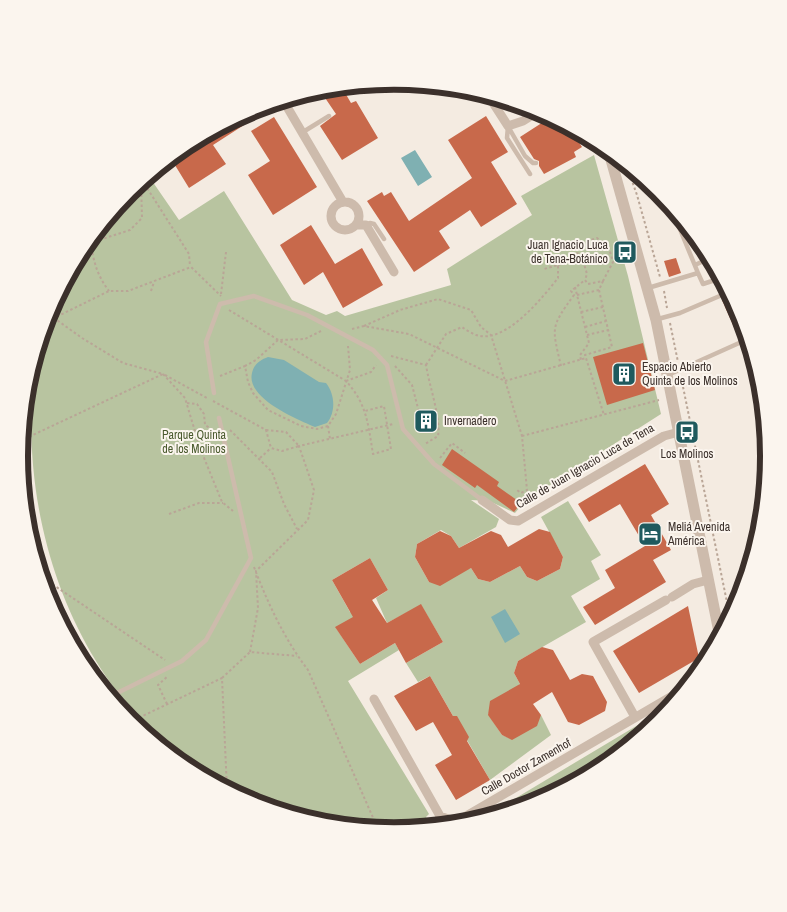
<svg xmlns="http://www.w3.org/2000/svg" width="787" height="912" viewBox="0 0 787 912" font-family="'Archivo Narrow',sans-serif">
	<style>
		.green { fill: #b8c4a0 }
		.water { fill: #7fb0b2 }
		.building { fill: #c8694b }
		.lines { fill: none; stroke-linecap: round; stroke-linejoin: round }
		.path { stroke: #b9a596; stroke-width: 2; stroke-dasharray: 2.5 2.5; stroke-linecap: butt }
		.service { stroke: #cdbbac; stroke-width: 4.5 }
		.minor { stroke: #cdbbac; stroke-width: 9 }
		.tertiary { stroke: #cdbbac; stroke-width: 11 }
		.labels { text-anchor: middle; stroke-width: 4; stroke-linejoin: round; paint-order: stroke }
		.poi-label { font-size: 12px; fill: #3b302b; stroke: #fbf5ee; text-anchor: start }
		.park-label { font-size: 12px; fill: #4a5a2e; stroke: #fbf5ee }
		.street-label { font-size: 12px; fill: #3b302b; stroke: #fbf5ee }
		.rim { fill: none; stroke: #3b302b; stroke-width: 6 }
	</style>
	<rect width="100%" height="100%" fill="#f4ebe1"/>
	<!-- green -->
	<path class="green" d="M 594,155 L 628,276 L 661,414 L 525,501 L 515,513 L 489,501 L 471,500 L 499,519 L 496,527 L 459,548 L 451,536 L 441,530 L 417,544 L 415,557 L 429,582 L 471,568 L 478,579 L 490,582 L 520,566 L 527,577 L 537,581 L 560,569 L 563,557 L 541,517 L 568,501 L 601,555 L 591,561 L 600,579 L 571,596 L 586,622 L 518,661 L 514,673 L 520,684 L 488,714 L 502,735 L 512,739 L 541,715 L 551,735 L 490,780 L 430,676 L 418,682 L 406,663 L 443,642 L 421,605 L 387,623 L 376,598 L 388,590 L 370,558 L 332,580 L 350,612 L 372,600 L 375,605 L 336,628 L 360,664 L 395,643 L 399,650 L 348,681 L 429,814 L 426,817 L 431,827 C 418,828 405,831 393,831 C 142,829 0,586 37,347 C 57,281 94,219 148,175 L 179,220 L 224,191 L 292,300 L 326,315 L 337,311 L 345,316 L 451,285 L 447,269 L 532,215 L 521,196 Z
		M 673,704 C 638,746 588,780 537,802 C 519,810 498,814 479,820 Z"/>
	<!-- water -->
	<path class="water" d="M 415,150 L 432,177 L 418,186 L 401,158 Z
		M 268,357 L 284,360 L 319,382 L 326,383 C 335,394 336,412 327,423 L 315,427 L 310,425 C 292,417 246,397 252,373 C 254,364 260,360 268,357 Z
		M 505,609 L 520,634 L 505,643 L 491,617 Z"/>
	<!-- building -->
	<path class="building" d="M 341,86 L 351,103 L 356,101 L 378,138 L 342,160 L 320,126 L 336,114 L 319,89 Z
		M 238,116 L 244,125 L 213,145 L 226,164 L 189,188 L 170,157 L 186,144 Z
		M 486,116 L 508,152 L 491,162 L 517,204 L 481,227 L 470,210 L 439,231 L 450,248 L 414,272 L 367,201 L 382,192 L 384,196 L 391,192 L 409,221 L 472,178 L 448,140 Z
		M 274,117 L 317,187 L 273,215 L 248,175 L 270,161 L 251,131 Z
		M 551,117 L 569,127 L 582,147 L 574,152 L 576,157 L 544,174 L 539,166 L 539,161 L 534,159 L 520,137 Z
		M 311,225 L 335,264 L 362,248 L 383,285 L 343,308 L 323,272 L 304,285 L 280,245 Z
		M 676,258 L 681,273 L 669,277 L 664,261 Z
		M 731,296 L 740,313 L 745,330 L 737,334 L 722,300 Z
		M 643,343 L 655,390 L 607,405 L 593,357 Z
		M 452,449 L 499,482 L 497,486 L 521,503 L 514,512 L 477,485 L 475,488 L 442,465 Z
		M 645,464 L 669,504 L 651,515 L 671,550 L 653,560 L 666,582 L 595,625 L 583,607 L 615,588 L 605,570 L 645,546 L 620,504 L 589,522 L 578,504 Z
		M 539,529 L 550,532 L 563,557 L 560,569 L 537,581 L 527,577 L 520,566 L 490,582 L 478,579 L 471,568 L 440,586 L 429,582 L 415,557 L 417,544 L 440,531 L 451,536 L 459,548 L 491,531 L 501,535 L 508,547 Z
		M 370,558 L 388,590 L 372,600 L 387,623 L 421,604 L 443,642 L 406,663 L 395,643 L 360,664 L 335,627 L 353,617 L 332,580 Z
		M 688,606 L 699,658 L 639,693 L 613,651 Z
		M 542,647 L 553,650 L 570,680 L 582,674 L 593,676 L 607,702 L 605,711 L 579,725 L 568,722 L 552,692 L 533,704 L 541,715 L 537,726 L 512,740 L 502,735 L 488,715 L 490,701 L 520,684 L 514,673 L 518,661 Z
		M 430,676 L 453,716 L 457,716 L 469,737 L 467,741 L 490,780 L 456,800 L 435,765 L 452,755 L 433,722 L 416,731 L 394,696 Z"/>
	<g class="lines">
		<!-- path -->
		<path class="path" d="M 626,164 L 637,195 L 660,277
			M 142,180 L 189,254 L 190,266
			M 90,238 C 93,259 96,274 109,291
			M 90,243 L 130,230 L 142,218 L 141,181
			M 577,260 L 584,264 L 587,274 L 585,280
			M 558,265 L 577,260 L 578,244 L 597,238 L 609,248 L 613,262 L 603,281 L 588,284 L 585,280 L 571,291 L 574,295 C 550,328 552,327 561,366
			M 603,281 L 599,290 L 612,347 L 585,355 L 604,415
			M 575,287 L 589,343 L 580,355 L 581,360
			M 151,291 L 154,282
			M 664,291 L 667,308
			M 221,294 L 226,252
			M 577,295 L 599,290
			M 229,310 L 346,381 C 367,404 368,424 373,454 L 391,449 L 384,406 L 365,411
			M 581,312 L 603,307
			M 670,323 L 678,362
			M 364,326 L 400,310 L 438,299 L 471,310 L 481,327 L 491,335 L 522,436 L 527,490 L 521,493 L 517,490
			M 585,327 L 606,321
			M 352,329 L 364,326 L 409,334 L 505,381 L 586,358
			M 321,331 L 305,339 L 278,340 L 256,360 L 245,366 L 248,382 L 253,393 L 268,410 L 301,426 L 317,429 L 328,426 L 336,414 L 350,370 L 348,346
			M 41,332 L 54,318
			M 587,335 L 608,330
			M 391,356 L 426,365 C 429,385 441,418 438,436 L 425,444
			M 426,365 L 446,334 L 462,327 C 466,330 471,333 476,335 C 505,345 542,298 558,278 L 558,265 L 544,269
			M 395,366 L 412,385 L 421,420
			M 163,374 L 185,398 L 200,448 L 222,502 L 233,511
			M 165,375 L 207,398
			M 220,376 L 245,366
			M 681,377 L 730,617
			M 346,381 L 371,372 L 376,365
			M 213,401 L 266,430
			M 187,403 L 197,404 L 204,414 L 205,425 L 213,430
			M 328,426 L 330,439
			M 230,430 L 272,472 L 284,504 L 297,529
			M 266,430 L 286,432 L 299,446 L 282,451 L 271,448 Z
			M 522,436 L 659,400
			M 20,441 L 163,374 L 123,363 L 82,338 L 54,318 L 109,291 L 128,291 L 191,267 L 221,296
			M 260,458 L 271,448
			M 440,458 L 452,443 L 465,453
			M 169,514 L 199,503 L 223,503
			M 254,567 C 268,604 285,640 308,670 L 378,829
			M 40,576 L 165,660
			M 250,652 L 258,608 L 256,571 L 308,520 L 314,490 L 299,446 L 393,424
			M 222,678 L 250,652 L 297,656
			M 167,704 L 158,685 L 168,676
			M 130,722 L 222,678 L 227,790
			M 408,829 L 431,820"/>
		<!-- service -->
		<path class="service" d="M 508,126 L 507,138 L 530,174
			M 509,128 L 525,156 L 533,163 L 536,163
			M 303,132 L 329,116
			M 670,205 L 698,273
			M 366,225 L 370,223 L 374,224 L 384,239
			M 695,265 L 710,258
			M 648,288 L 698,273 L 703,284 L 721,278
			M 658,319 L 680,313 L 729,292
			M 668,375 L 748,339
			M 214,393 L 206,342 L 220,304 L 254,296 L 307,315 L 373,350 L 387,365 L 403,429 L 434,464 L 482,500
			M 109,697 L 182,661 L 206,640 L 251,558 L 219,418"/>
		<!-- minor -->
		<path class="minor" d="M 488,95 L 508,126 L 523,121 L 539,111
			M 283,100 L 343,202
			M331 216a14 14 0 1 1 28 0a14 14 0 1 1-28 0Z
			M 356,225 L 366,225 L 394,272
			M 482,500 L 510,520 L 518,521 L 664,436 L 679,432
			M 672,597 L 693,584 L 708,580
			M 374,699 L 440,816 L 456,822 L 686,688
			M 635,717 L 593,642 L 666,600"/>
		<!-- tertiary -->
		<path class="tertiary" d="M 608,149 L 656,320 L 720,637"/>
	</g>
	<!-- icons -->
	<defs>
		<g id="bus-square" transform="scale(1.25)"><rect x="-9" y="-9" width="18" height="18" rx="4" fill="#1f5a5e" stroke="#fbf5ee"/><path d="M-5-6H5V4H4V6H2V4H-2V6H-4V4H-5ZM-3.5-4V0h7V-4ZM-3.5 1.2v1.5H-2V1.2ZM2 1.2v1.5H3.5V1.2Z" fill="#fff"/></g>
		<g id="building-square" transform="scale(1.25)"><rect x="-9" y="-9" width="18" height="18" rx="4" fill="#1f5a5e" stroke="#fbf5ee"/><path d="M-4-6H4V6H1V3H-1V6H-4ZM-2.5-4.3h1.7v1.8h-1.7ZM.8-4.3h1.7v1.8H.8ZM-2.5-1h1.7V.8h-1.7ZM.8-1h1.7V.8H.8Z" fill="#fff"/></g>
		<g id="hotel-square" transform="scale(1.25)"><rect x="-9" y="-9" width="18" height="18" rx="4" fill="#1f5a5e" stroke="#fbf5ee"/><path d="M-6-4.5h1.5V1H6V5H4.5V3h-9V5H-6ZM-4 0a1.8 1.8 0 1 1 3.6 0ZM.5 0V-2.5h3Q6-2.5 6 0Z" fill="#fff"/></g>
	</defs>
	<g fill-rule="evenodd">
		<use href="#bus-square" x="625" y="252"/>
		<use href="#building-square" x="624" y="374"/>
		<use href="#building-square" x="426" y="421"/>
		<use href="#bus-square" x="687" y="432"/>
		<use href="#hotel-square" x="650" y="534"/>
	</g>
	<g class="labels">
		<!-- poi labels -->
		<g class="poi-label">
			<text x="608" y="249" text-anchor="end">Juan Ignacio Luca<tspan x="608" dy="14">de Tena-Botánico</tspan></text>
			<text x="642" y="371">Espacio Abierto<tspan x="642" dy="14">Quinta de los Molinos</tspan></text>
			<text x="444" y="425">Invernadero</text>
			<text x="687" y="458" text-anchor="middle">Los Molinos</text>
			<text x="668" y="531">Meliá Avenida<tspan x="668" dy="14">América</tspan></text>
		</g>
		<!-- park labels -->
		<g class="park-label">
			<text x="194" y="439">Parque Quinta<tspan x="194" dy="14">de los Molinos</tspan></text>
		</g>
		<!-- street labels -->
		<g class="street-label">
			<text transform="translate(585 466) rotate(-30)" y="4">Calle de Juan Ignacio Luca de Tena</text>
			<text transform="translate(526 767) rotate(-30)" y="4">Calle Doctor Zamenhof</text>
		</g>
	</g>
	<!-- crop -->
	<path d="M0 0H787V912H0ZM28 456a366 366 0 1 1 732 0a366 366 0 1 1-732 0Z" fill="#fbf5ee" fill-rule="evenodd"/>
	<path class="rim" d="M28 456a366 366 0 1 1 732 0a366 366 0 1 1-732 0Z"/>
</svg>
